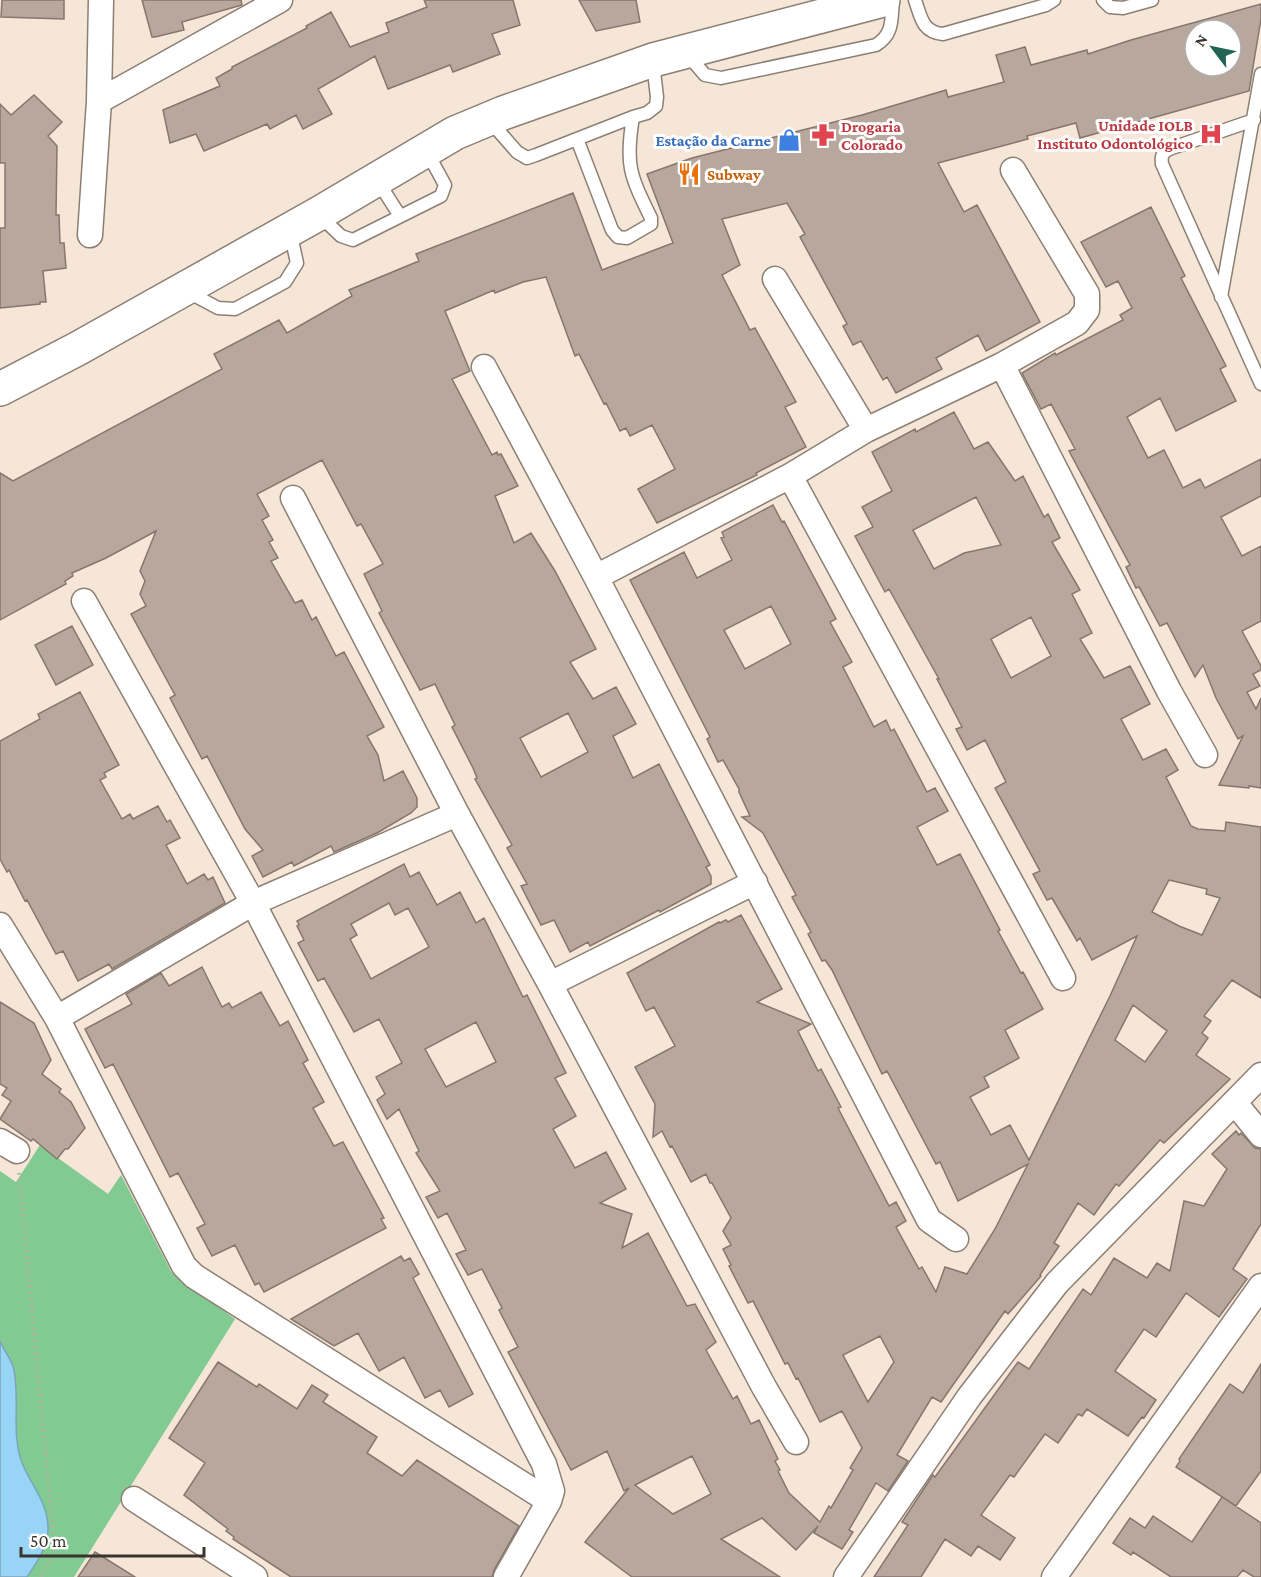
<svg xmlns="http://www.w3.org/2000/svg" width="1261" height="1577" viewBox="0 0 1261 1577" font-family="'Crimson Pro',serif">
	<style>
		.green { fill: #81ca91 }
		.water { fill: #98d4f6; stroke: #7ca4ba; stroke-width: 1.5 }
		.building { fill: #b8a79d; stroke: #86766d; stroke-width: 1.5; fill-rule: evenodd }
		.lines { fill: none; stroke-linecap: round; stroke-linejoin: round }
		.lane-casing { stroke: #8c7f73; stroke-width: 15 }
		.street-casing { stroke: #8c7f73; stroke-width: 27 }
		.secondary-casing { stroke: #8c7f73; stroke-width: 36 }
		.path { stroke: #bbaea3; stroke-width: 4; stroke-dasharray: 1.5 4.5; stroke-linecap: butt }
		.lane { stroke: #fff; stroke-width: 12 }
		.street { stroke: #fff; stroke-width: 24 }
		.secondary { stroke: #fff; stroke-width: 33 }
		.labels { text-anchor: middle; stroke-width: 6; stroke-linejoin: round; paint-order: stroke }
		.health-label { font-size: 16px; font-weight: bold; fill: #be3a42; stroke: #fff; text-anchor: end }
		.shop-label { font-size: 16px; font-weight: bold; fill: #366cbe; stroke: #fff; text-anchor: end }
		.food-label { font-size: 16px; font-weight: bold; fill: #c56008; stroke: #fff; text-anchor: start }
	</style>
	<rect width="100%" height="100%" fill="#f5e6d8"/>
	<!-- green -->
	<path class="green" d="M 40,1145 L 108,1194 L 121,1175 L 172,1273 L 235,1319 L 74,1577 L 0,1577 L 0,1171 L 16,1182 Z"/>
	<!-- water -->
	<path class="water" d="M 0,1341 C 4,1351 12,1360 14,1370 C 20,1401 11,1434 22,1463 C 31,1485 47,1501 48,1527 C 49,1545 37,1562 27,1577 L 0,1577 Z"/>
	<!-- building -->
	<path class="building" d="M 2,0 L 64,0 L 64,19 L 1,17 Z
		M 142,0 L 241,0 L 242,5 L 182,22 L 184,30 L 155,37 L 152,37 Z
		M 424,0 L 513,0 L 520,25 L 492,34 L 500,54 L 453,72 L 450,65 L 388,89 L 375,56 L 318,89 L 332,114 L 303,129 L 296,115 L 270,129 L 267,124 L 204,151 L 196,134 L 170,143 L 163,110 L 220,86 L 216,78 L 232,69 L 232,67 L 307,28 L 306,26 L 331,12 L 350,47 L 389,32 L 386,23 L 427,7 Z
		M 579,0 L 636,0 L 640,22 L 596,31 Z
		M 1261,4 L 1261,19 L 1249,91 L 1080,138 L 1076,123 L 1027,136 L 1028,139 L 938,163 L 964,212 L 977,205 L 1040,322 L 986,351 L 978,335 L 936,358 L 942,369 L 896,393 L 887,377 L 883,380 L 861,341 L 853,345 L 843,326 L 847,324 L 800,237 L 805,234 L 787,203 L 722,219 L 740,265 L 722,275 L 750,330 L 755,328 L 796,402 L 785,407 L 806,447 L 756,473 L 757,475 L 657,523 L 638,489 L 675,469 L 652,425 L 630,436 L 626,428 L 620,431 L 606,403 L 604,404 L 579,354 L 575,356 L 546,277 L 523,282 L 495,293 L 494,290 L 445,311 L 470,371 L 452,379 L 492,455 L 497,452 L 498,455 L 501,454 L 518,486 L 495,496 L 514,543 L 531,533 L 555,571 L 596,649 L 570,662 L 593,699 L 616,687 L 636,724 L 613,736 L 633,778 L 659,764 L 710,865 L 706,867 L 711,876 L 711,884 L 660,912 L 659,910 L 590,946 L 588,942 L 570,952 L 554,920 L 541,925 L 521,886 L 527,884 L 507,848 L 512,845 L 475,779 L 477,778 L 473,768 L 452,727 L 455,725 L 435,684 L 420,690 L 379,613 L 382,611 L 364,574 L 383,564 L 361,524 L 357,526 L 322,460 L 257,494 L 269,516 L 262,520 L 273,540 L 269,542 L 278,558 L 271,561 L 295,603 L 302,600 L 312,620 L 316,617 L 336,656 L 344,652 L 384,727 L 367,736 L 378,755 L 384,781 L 403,771 L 417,798 L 417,807 L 411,813 L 377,833 L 334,852 L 331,846 L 294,866 L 292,862 L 263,877 L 252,856 L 263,850 L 245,829 L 207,756 L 202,759 L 170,698 L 175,695 L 131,614 L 146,606 L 140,594 L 145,581 L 140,571 L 156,531 L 106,558 L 72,573 L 73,576 L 65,581 L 66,584 L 0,620 L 0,473 L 13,481 L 222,369 L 214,354 L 279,320 L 287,333 L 352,296 L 349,290 L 419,261 L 416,254 L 573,193 L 602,270 L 673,243 L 647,174 L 692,158 L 862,115 L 946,90 L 948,97 L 1004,82 L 996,55 L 1025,47 L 1031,65 L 1087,50 L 1088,54 L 1131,40 ZM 1195,30 L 1231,30 L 1231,66 L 1195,66 ZM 568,713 L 588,752 L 541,777 L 520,738 Z
		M 34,95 L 62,122 L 48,136 L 57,146 L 56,215 L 59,215 L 60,243 L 64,243 L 66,268 L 43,271 L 46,302 L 40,302 L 40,304 L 0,308 L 0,228 L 5,228 L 5,163 L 0,163 L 0,104 L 11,115 Z
		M 1151,207 L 1185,276 L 1181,278 L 1226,366 L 1220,369 L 1236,401 L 1176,431 L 1160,398 L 1127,417 L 1148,458 L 1164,450 L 1183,488 L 1200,479 L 1205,488 L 1261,459 L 1261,496 L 1221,517 L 1242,556 L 1261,546 L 1261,621 L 1242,631 L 1261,666 L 1261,670 L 1253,674 L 1260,686 L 1247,692 L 1256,709 L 1261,698 L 1261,788 L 1249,786 L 1249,788 L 1219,785 L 1243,736 L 1238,739 L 1216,698 L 1203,665 L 1195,677 L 1167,623 L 1160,626 L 1139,587 L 1136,588 L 1126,567 L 1130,565 L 1069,451 L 1075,449 L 1051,404 L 1041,409 L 1022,373 L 1055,353 L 1056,355 L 1123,320 L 1120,315 L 1132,308 L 1118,281 L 1106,287 L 1081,242 Z
		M 954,412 L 974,449 L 988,442 L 1015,481 L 1023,476 L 1044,517 L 1048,514 L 1060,538 L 1052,542 L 1080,590 L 1072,594 L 1092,633 L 1080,639 L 1104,678 L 1130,666 L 1150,704 L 1121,719 L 1143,760 L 1166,749 L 1178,770 L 1166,777 L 1191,826 L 1198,829 L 1225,831 L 1226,822 L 1261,827 L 1261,998 L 1232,980 L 1204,1016 L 1211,1021 L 1202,1033 L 1208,1038 L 1196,1055 L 1230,1079 L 1164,1143 L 1160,1140 L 1119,1186 L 1116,1184 L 1094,1215 L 1078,1203 L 1054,1243 L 1059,1246 L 1040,1275 L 1041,1276 L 1008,1314 L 1005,1311 L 941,1402 L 932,1397 L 897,1455 L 908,1461 L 888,1491 L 876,1483 L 849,1530 L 853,1532 L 842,1549 L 814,1533 L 818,1526 L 796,1550 L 762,1518 L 721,1539 L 780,1577 L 632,1577 L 585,1542 L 629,1488 L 624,1491 L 607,1451 L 571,1470 L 508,1352 L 518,1347 L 499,1310 L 502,1308 L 482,1269 L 468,1275 L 456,1254 L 466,1250 L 447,1213 L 438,1218 L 426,1197 L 440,1191 L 416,1153 L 419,1151 L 399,1109 L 387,1119 L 377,1100 L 385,1094 L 376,1077 L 402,1063 L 379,1019 L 354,1032 L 324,978 L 318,981 L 298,943 L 304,940 L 297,926 L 299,925 L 297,921 L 404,864 L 410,877 L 419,872 L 437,905 L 460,892 L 476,923 L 484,918 L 523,997 L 527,995 L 566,1073 L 555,1078 L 576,1116 L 553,1129 L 575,1168 L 606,1152 L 626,1189 L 600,1203 L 632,1214 L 622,1248 L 648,1233 L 687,1306 L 695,1304 L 716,1342 L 706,1350 L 733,1399 L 737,1396 L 751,1424 L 759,1420 L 778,1459 L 775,1461 L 780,1470 L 778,1471 L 789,1493 L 820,1522 L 829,1506 L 831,1508 L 853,1470 L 850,1468 L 862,1448 L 842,1411 L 820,1422 L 798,1378 L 796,1379 L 788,1363 L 785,1364 L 753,1301 L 748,1303 L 729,1266 L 731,1265 L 723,1249 L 731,1245 L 723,1231 L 731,1218 L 712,1183 L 710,1183 L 706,1174 L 691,1182 L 672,1146 L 670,1147 L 662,1131 L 653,1137 L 655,1104 L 635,1067 L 675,1046 L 654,1007 L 646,1011 L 627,973 L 719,922 L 720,923 L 726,920 L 728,922 L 741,915 L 782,989 L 757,1002 L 811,1024 L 798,1031 L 818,1071 L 821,1069 L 841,1107 L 838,1108 L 889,1206 L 896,1202 L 906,1221 L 896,1227 L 919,1269 L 922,1267 L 936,1292 L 945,1267 L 967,1274 L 995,1229 L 1028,1164 L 958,1201 L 940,1162 L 936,1164 L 887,1071 L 882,1074 L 832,970 L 825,960 L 822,961 L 808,934 L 811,932 L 792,897 L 796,895 L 763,833 L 742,817 L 750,816 L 739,792 L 739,789 L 723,760 L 718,762 L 707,739 L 710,737 L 630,580 L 684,552 L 697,578 L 732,560 L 721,538 L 724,537 L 722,532 L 773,505 L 782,522 L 784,521 L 836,619 L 830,622 L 852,662 L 843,667 L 874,727 L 886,720 L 891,731 L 894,729 L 927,792 L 935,788 L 948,811 L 917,827 L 937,865 L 960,854 L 1000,930 L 998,931 L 1021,973 L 1023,972 L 1043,1009 L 1005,1030 L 1019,1058 L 984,1077 L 989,1087 L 970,1097 L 991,1135 L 1010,1125 L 1029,1160 L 1110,996 L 1137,936 L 1092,960 L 1080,938 L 1077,941 L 1052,898 L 1047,900 L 1033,874 L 1040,871 L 995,788 L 1006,782 L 985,740 L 967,750 L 956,729 L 962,727 L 937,679 L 939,679 L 889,589 L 885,592 L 855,536 L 873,527 L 862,507 L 892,491 L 872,452 L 915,429 L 916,432 ZM 976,497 L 1001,545 L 964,553 L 934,569 L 913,530 ZM 771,606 L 791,644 L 745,669 L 724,630 ZM 1031,617 L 1051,656 L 1011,678 L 991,639 ZM 1169,880 L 1207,889 L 1206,894 L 1220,898 L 1202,935 L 1179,926 L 1152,912 ZM 389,903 L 395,915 L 408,908 L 429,947 L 371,979 L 350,939 L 357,935 L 351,924 ZM 1133,1005 L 1167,1031 L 1145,1062 L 1115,1040 ZM 476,1022 L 496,1062 L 446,1087 L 425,1049 ZM 880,1336 L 894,1362 L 868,1402 L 843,1355 ZM 692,1456 L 711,1494 L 673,1514 L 635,1485 Z
		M 72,626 L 93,665 L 56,685 L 35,645 Z
		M 80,692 L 119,765 L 104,773 L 106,777 L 100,780 L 122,819 L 130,814 L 133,819 L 158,806 L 167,822 L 170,820 L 180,838 L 166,845 L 187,884 L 204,874 L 208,880 L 213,877 L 225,903 L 112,969 L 109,964 L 78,981 L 63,951 L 56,954 L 27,900 L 25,901 L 9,870 L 7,872 L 0,859 L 0,741 L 40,719 L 38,714 Z
		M 202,967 L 222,1007 L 229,1003 L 232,1008 L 261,992 L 280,1026 L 288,1021 L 308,1060 L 303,1063 L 324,1102 L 313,1108 L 334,1146 L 343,1142 L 384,1218 L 381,1219 L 386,1228 L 264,1292 L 259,1283 L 255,1285 L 235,1245 L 212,1256 L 197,1228 L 205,1224 L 178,1173 L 170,1177 L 113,1064 L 105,1068 L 85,1029 L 132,1004 L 126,994 L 161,973 L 169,986 Z
		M 0,1002 L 34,1023 L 51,1060 L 42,1074 L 61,1089 L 59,1092 L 71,1102 L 85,1128 L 68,1149 L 65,1149 L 57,1159 L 33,1139 L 31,1141 L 0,1119 L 11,1101 L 2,1095 L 7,1088 L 0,1084 Z
		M 1236,1131 L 1239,1135 L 1241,1133 L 1255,1148 L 1261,1149 L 1261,1224 L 1233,1269 L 1247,1279 L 1219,1317 L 1186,1293 L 1156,1337 L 1144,1329 L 1115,1371 L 1156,1400 L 1144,1418 L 1142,1417 L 1128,1436 L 1087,1409 L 1082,1416 L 1078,1414 L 1058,1443 L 1045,1434 L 1014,1477 L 1010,1475 L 981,1515 L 1015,1538 L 1000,1560 L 978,1546 L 971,1556 L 945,1539 L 921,1577 L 874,1577 L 908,1525 L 902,1522 L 933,1475 L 935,1477 L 1018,1362 L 1029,1369 L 1083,1289 L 1091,1295 L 1114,1258 L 1147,1278 L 1157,1263 L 1170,1271 L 1184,1201 L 1204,1206 L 1227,1169 L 1212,1154 Z
		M 401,1256 L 404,1261 L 410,1258 L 419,1274 L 413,1278 L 473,1394 L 449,1407 L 440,1390 L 425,1398 L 404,1357 L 379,1371 L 358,1333 L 334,1346 L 291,1319 Z
		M 218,1362 L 257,1387 L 259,1384 L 297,1409 L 312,1385 L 328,1395 L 323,1402 L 377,1437 L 367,1453 L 402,1476 L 417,1460 L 519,1526 L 494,1570 L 492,1577 L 291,1577 L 233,1539 L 234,1537 L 226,1531 L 228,1529 L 184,1495 L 205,1463 L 169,1438 Z
		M 1261,1364 L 1261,1471 L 1236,1506 L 1176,1467 L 1180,1461 L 1179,1459 L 1230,1384 L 1243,1393 Z
		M 1222,1497 L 1261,1523 L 1261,1577 L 1254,1577 L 1243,1570 L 1237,1577 L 1171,1577 L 1133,1552 L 1131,1555 L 1113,1543 L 1130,1518 L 1145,1528 L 1153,1516 L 1192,1542 Z
		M 95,1552 L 135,1577 L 78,1577 Z"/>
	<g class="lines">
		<!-- lane casing -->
		<g class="lane-casing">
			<path id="lane" d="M 915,0 C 921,17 922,32 943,34 L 1046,5 L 1054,0
				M 1103,0 L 1110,7 L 1123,8 L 1152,0
				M 686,53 L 705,75 L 721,78 L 876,45 C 894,34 891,19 893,0
				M 489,120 L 517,152 L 527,158 L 536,155 L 633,117 L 647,113 L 656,106 L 657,97 L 653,63
				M 1254,120 L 1169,149 C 1162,153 1161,156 1162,164 L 1261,384
				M 577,139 L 612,230 L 618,237 L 627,238 L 651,224 L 651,218 C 630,175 625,165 633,117
				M 377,180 L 400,216
				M 319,215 L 341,236 L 353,240 L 441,196 L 445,185 L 427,152
				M 188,292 L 218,308 L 235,309 L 285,282 L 297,263 L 290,231
				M 1221,297 L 1261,74"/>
		</g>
		<!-- street casing -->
		<g class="street-casing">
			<path id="street" d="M 99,101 L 280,0
				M 90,235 L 99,101 L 101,0
				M 775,279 L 866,430
				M 1002,365 L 1169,691 L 1205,755
				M 484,367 L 596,577 L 929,1220 L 956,1239
				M 790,476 L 1063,978
				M 293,498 L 457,814 L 550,984 L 764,1387 L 796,1442
				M 596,577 L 790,476 L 866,430 L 1002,365 L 1077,323 L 1087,310 L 1087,294 L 1013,170
				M 84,601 L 253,903 L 544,1464 L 552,1491 L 549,1501 L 506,1577
				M 0,925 L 57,1018 L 184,1266 L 194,1276 L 549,1501
				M 550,984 L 755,882
				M 57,1018 L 253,903 L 457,814
				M 1235,1103 L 1261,1135
				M 0,1141 L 17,1151
				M 134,1499 L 255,1577
				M 846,1577 L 969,1397 L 1057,1283 L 1261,1075
				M 1054,1577 L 1261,1286"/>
		</g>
		<!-- secondary casing -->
		<g class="secondary-casing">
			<path id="secondary" d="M 0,389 L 77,349 L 318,214 L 455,133 L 503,113 L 653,60 L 883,0"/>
		</g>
		<!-- path -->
		<path class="path" d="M 19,1173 L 55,1553 L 40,1577"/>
		<!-- lane -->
		<use href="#lane" class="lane"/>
		<!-- street -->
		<use href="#street" class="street"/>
		<!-- secondary -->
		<use href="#secondary" class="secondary"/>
	</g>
	<!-- icons -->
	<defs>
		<g id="hospital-bare" transform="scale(1.8)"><path d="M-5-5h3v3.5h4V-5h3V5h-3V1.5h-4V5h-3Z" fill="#e0444e" stroke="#fff" stroke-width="2.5" paint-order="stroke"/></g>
		<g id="pharmacy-bare" transform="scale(1.8)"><path d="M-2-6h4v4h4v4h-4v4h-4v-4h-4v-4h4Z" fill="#e0444e" stroke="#fff" stroke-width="2.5" paint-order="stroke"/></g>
		<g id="shop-bare" transform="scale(1.8)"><path d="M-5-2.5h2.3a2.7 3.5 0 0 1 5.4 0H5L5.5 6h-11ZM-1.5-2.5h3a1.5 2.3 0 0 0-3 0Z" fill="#3f7fe0" stroke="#fff" stroke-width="2.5" paint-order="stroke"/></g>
		<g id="restaurant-bare" transform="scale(1.8)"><path d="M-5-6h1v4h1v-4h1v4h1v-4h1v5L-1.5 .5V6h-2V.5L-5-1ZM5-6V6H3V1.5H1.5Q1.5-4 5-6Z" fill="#e8710a" stroke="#fff" stroke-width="2.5" paint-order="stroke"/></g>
	</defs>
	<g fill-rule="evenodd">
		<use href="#hospital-bare" x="1211" y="134"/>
		<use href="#pharmacy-bare" x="823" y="135"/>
		<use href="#shop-bare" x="789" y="140"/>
		<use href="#restaurant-bare" x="689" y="174"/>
	</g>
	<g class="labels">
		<!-- health labels -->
		<g class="health-label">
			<text x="1193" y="131">Unidade IOLB<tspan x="1193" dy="18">Instituto Odontológico</tspan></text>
			<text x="841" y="132" text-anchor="start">Drogaria<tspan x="841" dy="18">Colorado</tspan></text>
		</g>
		<!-- shop labels -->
		<g class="shop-label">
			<text x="771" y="146">Estação da Carne</text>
		</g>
		<!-- food labels -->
		<g class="food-label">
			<text x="707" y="180">Subway</text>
		</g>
	</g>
	<!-- north arrow -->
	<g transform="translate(1213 48) rotate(302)"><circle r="28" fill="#ffffff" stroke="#b0aeac" stroke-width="1.5"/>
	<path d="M0-4.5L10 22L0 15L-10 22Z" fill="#226453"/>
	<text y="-9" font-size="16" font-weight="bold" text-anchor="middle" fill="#3a342f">N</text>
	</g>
	<!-- scale -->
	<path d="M21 1547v9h183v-9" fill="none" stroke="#3a342f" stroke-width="3"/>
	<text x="30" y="1547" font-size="18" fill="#3a342f" stroke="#ffffff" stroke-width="4.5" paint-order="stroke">50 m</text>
</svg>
